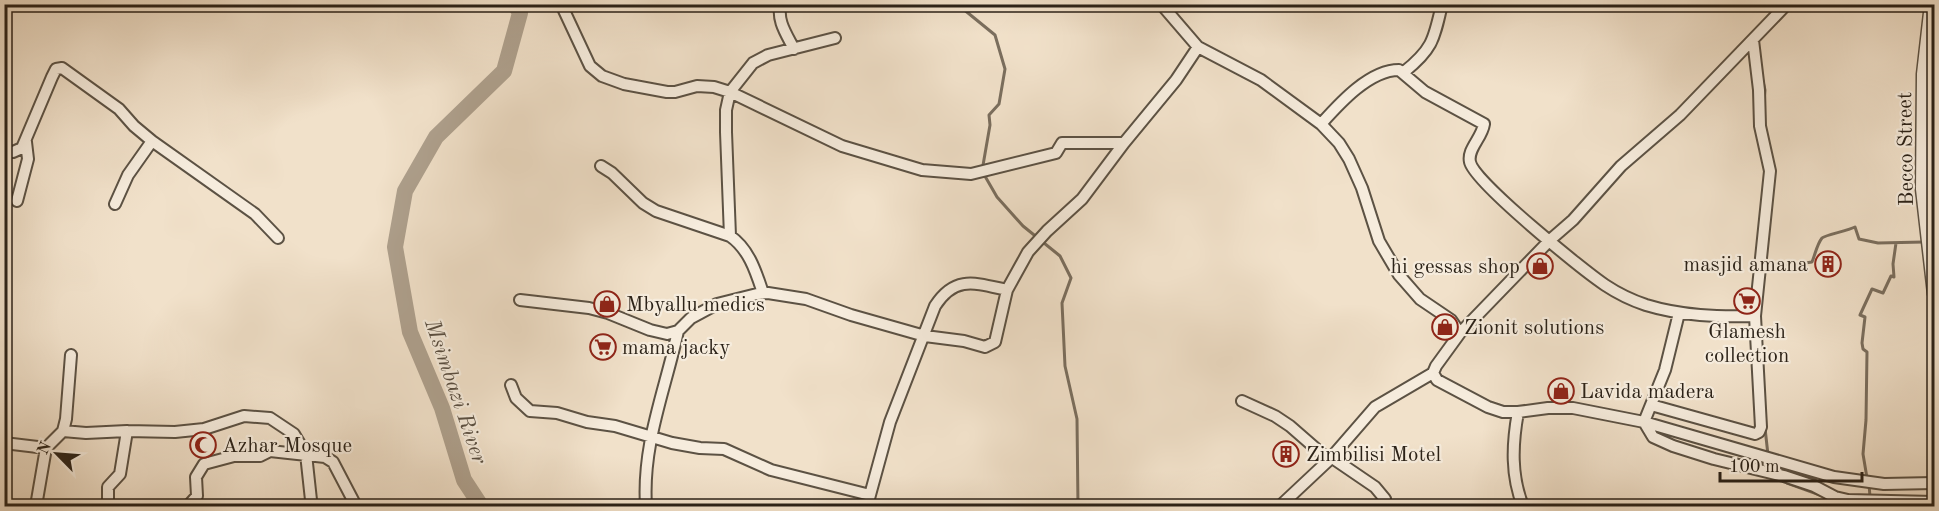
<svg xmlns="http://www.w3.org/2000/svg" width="1939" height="511" viewBox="0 0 1939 511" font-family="'Old Standard TT',serif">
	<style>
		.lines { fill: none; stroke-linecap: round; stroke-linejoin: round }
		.stream { stroke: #7a6e5e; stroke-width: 3 }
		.river { stroke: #aea08d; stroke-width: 16 }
		.minor-casing { stroke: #5c5244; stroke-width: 14 }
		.tertiary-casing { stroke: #5c5244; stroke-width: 15 }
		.minor { stroke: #f6ecdd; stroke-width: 10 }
		.tertiary { stroke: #f6ecdd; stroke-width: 12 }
		.labels { text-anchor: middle; stroke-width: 4.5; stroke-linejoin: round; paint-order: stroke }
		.street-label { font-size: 21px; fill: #2b2218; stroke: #f6ecdd }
		.poi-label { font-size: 21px; fill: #2b2218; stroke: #f6ecdd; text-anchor: start }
		.water-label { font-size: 22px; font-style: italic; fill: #594e41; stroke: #f6ecdd }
	</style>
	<rect width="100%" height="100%" fill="#f1e1ca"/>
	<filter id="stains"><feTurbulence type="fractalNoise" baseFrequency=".00333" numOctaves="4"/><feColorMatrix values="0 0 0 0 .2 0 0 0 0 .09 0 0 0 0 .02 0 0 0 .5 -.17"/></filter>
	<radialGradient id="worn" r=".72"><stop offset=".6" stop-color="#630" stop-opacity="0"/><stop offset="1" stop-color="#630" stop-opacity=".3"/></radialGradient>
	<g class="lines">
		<!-- stream -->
		<path class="stream" d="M 957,4 L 995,35 L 1005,69 L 999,104 L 989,115 L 990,125 L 982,171 L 997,197 L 1023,226 L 1060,256 L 1071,278 L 1062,303 L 1065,366 L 1077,419 L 1078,506
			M 1762,77 L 1765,90 L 1764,100
			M 1764,269 L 1812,262 C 1815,255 1817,244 1822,238 C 1825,235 1847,231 1855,227 L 1859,239 L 1878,243 L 1924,242
			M 1765,428 L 1768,455
			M 1867,478 L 1863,454 L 1866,420 L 1867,352 L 1863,349 L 1862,343 L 1865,317 L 1860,315 L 1872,289 L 1883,293 L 1891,276 L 1894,277 L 1893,264 L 1896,243
			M 1787,483 L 1820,495
			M 1869,484 L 1870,497
			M 1826,498 L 1836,506"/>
		<!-- river -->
		<path class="river" d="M 481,506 L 464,480 L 442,408 L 410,332 L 395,247 L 405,191 L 436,137 L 504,71 L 520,13 L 515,4"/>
		<!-- minor casing -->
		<g class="minor-casing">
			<path id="minor" d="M 561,4 L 590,66 L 602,76 L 624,84 L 667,92 L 675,92 L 697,86 L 714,87 L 730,92 L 842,146 L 922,170 L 971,174 L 1056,153 L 1062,143 L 1124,143
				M 781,4 C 776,20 787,35 794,49
				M 1161,4 L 1198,47 L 1261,80 L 1321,124 L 1339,143 L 1349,159 L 1362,188 L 1379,241 L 1399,275 L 1420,299 L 1451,320 L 1460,333 L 1436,366 L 1433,373 L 1437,380 L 1488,407 L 1503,412 L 1518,412 L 1548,408 L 1573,408 L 1644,422 L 1834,477 L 1884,484 L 1934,483
				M 1404,72 C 1433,49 1434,39 1442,4
				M 1321,124 C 1339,104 1369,70 1399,70 L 1425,92 L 1484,124 C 1482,138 1467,149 1470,162 C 1474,182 1583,270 1605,285 C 1617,293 1631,300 1646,305 C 1682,316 1718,317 1755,316
				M 4,152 L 13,152 L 22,148 L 52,77 L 56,69 L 62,68 L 119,109 L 134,126 L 152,141 L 255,214 L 278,238
				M 601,166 L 612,173 L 643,203 L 656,211 L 730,236 C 749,249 756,272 763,293
				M 17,201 L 28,159 L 26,142
				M 115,204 L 128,175 L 152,141
				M 730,236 L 726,132 L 726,110 L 730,92 L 753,63 L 768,55 L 835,38
				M 520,300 L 589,308 L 608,313 L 650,330 L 667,334 L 678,331 L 691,318 L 717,304 L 757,294 L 768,293 L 806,299 L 851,315 L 925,336 L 964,341 L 985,347 L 995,342 L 1007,290 L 1028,252 L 1047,231 L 1082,199 L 1124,143 L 1176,80 L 1198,47
				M 1679,313 L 1665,370 L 1644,422 L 1653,437 L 1673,446 L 1714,459 L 1784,476 L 1814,486 L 1835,497 L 1848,500 L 1934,502
				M 1460,333 L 1550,240 L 1573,220 L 1621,166 L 1680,115 L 1787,4
				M 511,385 L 516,398 L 530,411 L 557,413 L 587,422 L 615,426 L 672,443 L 700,448 L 724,449 L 771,470 L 870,495
				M 1242,401 L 1275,416 L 1290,426 L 1329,460
				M 1651,405 L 1755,434 L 1759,432 L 1761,427 L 1755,316 L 1770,171 L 1760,126 L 1759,90 L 1753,40
				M 1518,412 C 1512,445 1511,476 1523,506
				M 63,431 L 66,419 L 71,355
				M 4,443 L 46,448 L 63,431 L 86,433 L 127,431 L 175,432 L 204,429 L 244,416 L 270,418 L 294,434 L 306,454 L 311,500 L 308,506
				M 1331,457 L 1375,487 L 1385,499 L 1383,506
				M 36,506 L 46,448
				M 108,506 L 108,487 L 120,474 L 127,431
				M 188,506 L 197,496 L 196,477 L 204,464 L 234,456 L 260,456 L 270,451 L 325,457 L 333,462 L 356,506
				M 646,506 C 642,444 665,391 678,331
				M 867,506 L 890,422 L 935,306 C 955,275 975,283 1007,290
				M 1280,506 L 1329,460 L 1375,407 L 1433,373"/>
		</g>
		<!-- tertiary casing -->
		<g class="tertiary-casing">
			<path id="tertiary" d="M 1931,4 L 1923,74 L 1922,189 L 1934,294"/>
		</g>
		<!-- minor -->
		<use href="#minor" class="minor"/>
		<!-- tertiary -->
		<use href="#tertiary" class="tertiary"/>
	</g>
	<!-- icons -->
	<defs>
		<g id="building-ring" transform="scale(1.35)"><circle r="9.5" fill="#f6ecdd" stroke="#8f2418" stroke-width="1.5"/><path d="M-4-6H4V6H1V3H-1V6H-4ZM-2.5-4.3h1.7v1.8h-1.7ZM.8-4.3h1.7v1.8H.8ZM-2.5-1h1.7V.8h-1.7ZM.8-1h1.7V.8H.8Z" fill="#8f2418"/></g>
		<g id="shop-ring" transform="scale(1.35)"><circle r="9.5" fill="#f6ecdd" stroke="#8f2418" stroke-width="1.5"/><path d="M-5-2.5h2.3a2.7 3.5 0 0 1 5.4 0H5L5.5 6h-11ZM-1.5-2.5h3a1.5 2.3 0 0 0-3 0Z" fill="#8f2418"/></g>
		<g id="supermarket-ring" transform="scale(1.35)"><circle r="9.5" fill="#f6ecdd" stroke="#8f2418" stroke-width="1.5"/><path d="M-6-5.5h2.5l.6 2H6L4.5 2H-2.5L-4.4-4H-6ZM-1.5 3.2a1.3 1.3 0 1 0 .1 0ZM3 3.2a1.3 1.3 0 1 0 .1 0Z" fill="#8f2418"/></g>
		<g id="mosque-ring" transform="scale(1.35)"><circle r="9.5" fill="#f6ecdd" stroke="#8f2418" stroke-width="1.5"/><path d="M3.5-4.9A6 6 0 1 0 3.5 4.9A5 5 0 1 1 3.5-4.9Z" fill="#8f2418"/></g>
	</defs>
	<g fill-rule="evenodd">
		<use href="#building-ring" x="1828" y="264"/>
		<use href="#shop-ring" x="1540" y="266"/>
		<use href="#supermarket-ring" x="1747" y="301"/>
		<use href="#shop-ring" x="607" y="304"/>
		<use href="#shop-ring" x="1445" y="327"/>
		<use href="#supermarket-ring" x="603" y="347"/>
		<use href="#shop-ring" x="1561" y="391"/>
		<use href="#mosque-ring" x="203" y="445"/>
		<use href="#building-ring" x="1286" y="454"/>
	</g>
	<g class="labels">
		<!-- street labels -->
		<g class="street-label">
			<text transform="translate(1905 149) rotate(-91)" y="7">Becco Street</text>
		</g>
		<!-- poi labels -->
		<g class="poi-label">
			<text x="1808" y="271" text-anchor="end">masjid amana</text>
			<text x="1520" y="273" text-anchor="end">hi gessas shop</text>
			<text x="626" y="311">Mbyallu medics</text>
			<text x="1464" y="334">Zionit solutions</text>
			<text x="1747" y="338" text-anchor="middle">Glamesh<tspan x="1747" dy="24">collection</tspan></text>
			<text x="622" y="354">mama jacky</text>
			<text x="1580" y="398">Lavida madera</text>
			<text x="222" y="452">Azhar Mosque</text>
			<text x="1306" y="461">Zimbilisi Motel</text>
		</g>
		<!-- water labels -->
		<g class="water-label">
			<text transform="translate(457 391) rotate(71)" y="8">Msimbazi River</text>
		</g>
	</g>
	<!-- margin -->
	<rect width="1939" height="511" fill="none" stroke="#f1e1ca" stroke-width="24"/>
	<rect x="6" y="6" width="1927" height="499" fill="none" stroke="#2b2218" stroke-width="3"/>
	<rect x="12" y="12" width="1915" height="487" fill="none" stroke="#2b2218" stroke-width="1.5"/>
	<!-- north arrow -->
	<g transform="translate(57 454) rotate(295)" stroke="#f6ecdd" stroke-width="4.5" paint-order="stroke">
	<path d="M0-4.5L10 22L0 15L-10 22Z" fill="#2b2218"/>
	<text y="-9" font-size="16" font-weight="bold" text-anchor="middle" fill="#2b2218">N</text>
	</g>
	<!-- scale -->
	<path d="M1720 472v9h142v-9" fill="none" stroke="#2b2218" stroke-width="3"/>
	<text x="1729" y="472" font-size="18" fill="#2b2218" stroke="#f6ecdd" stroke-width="4.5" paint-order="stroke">100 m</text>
	<rect width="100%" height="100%" filter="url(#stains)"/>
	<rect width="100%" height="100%" fill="url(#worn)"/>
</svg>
